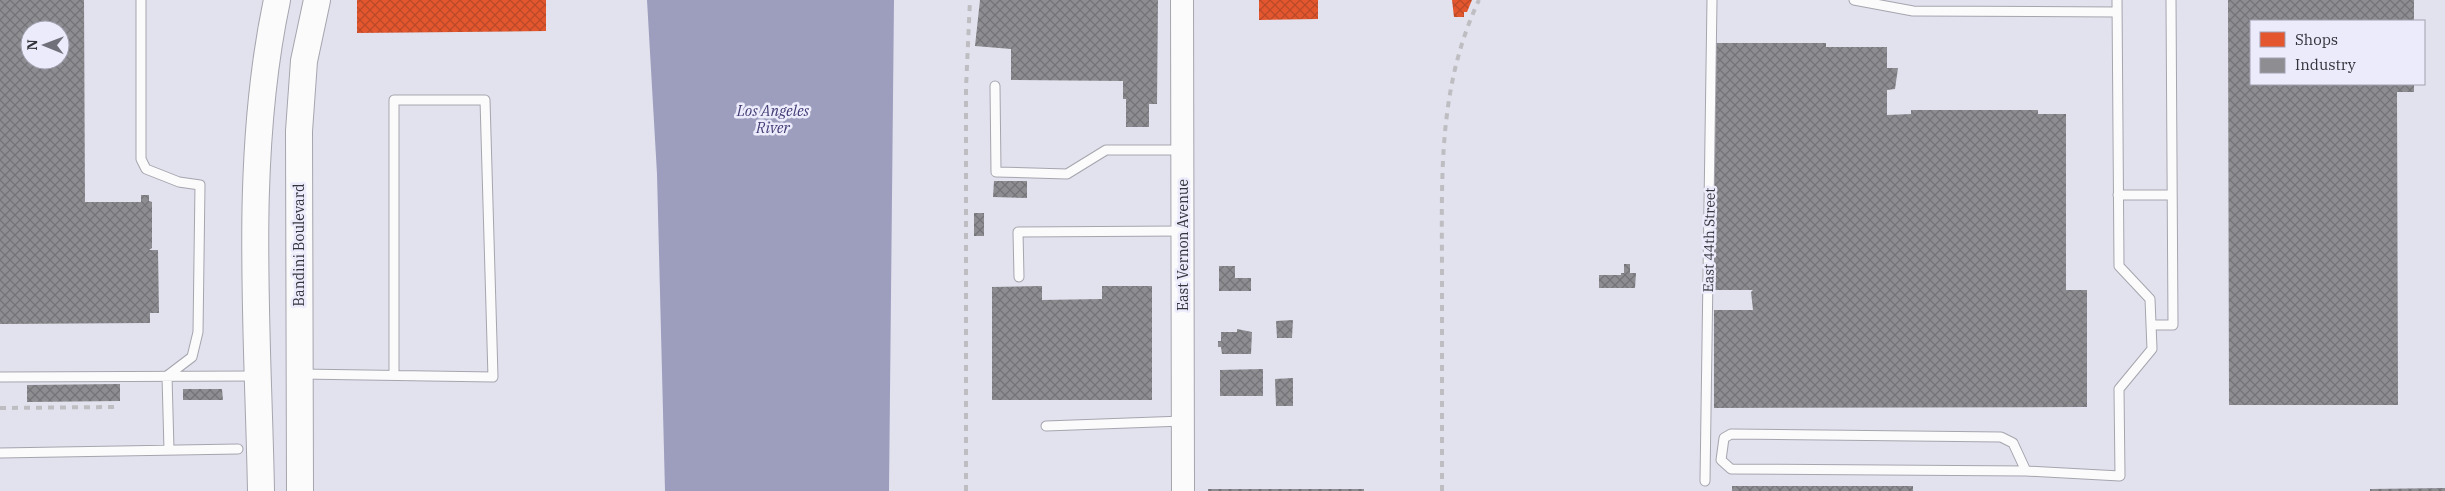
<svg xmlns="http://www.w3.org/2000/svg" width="2445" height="491" viewBox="0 0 2445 491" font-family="'IBM Plex Serif',serif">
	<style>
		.water { fill: #9d9dbe }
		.shops { fill: url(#shops-cross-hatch) }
		.industry { fill: url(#industry-cross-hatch); fill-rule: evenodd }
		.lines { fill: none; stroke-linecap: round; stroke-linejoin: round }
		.service-casing { stroke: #a5a5ae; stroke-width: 11 }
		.tertiary-casing { stroke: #a5a5ae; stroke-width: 24 }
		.secondary-casing { stroke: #a5a5ae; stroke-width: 28 }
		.service { stroke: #fbfbfc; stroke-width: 9 }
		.tertiary { stroke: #fbfbfc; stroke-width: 22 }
		.secondary { stroke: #fbfbfc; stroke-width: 26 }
		.rail { stroke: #bebec2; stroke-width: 4; stroke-dasharray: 6 6; stroke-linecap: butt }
		.labels { text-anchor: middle; stroke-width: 5; stroke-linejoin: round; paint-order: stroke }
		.street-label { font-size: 14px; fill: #33333b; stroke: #ebebfc }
		.water-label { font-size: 15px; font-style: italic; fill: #413b74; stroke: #ebebfc }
	</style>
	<defs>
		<pattern id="shops-cross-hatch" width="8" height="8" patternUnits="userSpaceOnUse" patternTransform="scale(1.25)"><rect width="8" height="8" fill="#e4572e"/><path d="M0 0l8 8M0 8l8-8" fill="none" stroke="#b94928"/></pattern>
		<pattern id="industry-cross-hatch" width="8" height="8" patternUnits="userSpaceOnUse" patternTransform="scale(1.25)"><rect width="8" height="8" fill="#8d8d92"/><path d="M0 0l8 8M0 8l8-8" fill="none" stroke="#747478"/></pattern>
	</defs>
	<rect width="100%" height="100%" fill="#e2e2ee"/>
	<!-- water -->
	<path class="water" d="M 647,0 L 894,0 L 889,491 L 665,491 L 657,174 Z"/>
	<!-- shops -->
	<path class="shops" d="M 357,0 L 546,0 L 546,31 L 357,33 Z
		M 1259,0 L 1318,0 L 1318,19 L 1259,20 Z
		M 1452,0 L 1472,0 L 1467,12 L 1464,12 L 1464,17 L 1454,17 Z"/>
	<!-- industry -->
	<path class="industry" d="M 0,0 L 84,0 L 85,202 L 141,202 L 141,195 L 149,195 L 149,201 L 152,202 L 152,248 L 149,250 L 158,250 L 159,313 L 150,313 L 150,323 L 0,324 ZM 30,30 L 60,30 L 60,60 L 30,60 Z
		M 980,0 L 1158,0 L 1157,104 L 1149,104 L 1149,127 L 1126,127 L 1126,99 L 1123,99 L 1123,81 L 1011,80 L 1011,49 L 975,46 Z
		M 2228,0 L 2414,0 L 2414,21 L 2251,21 L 2251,84 L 2414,84 L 2414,92 L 2397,92 L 2398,405 L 2229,405 Z
		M 1715,43 L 1826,43 L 1826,47 L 1887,47 L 1887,68 L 1898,68 L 1895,89 L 1887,90 L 1887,115 L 1911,114 L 1911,110 L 2038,110 L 2038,114 L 2066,114 L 2066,290 L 2087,290 L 2087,407 L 1714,408 L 1714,310 L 1753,310 L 1751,292 L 1753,290 L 1714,290 L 1713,48 Z
		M 994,181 L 1027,181 L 1027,198 L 993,197 Z
		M 974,213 L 984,213 L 984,236 L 974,236 Z
		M 1624,264 L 1630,264 L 1630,273 L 1636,273 L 1635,288 L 1599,288 L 1599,275 L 1621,275 L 1621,273 L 1624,273 Z
		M 1219,266 L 1235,266 L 1235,278 L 1251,278 L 1251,291 L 1219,291 Z
		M 1042,286 L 1042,300 L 1102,299 L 1102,286 L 1152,286 L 1152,400 L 992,400 L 992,287 Z
		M 1293,320 L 1292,338 L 1277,338 L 1276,321 Z
		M 1237,329 L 1252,332 L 1251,354 L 1222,354 L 1221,347 L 1218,347 L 1218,341 L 1221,341 L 1221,332 L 1237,332 Z
		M 1263,369 L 1263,396 L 1220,396 L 1220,370 Z
		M 1293,378 L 1293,406 L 1276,406 L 1275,379 Z
		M 120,384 L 120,401 L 27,402 L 27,385 Z
		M 183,389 L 222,389 L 223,400 L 183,400 Z
		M 1732,486 L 1913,486 L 1913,491 L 1732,491 Z
		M 2445,488 L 2445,491 L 2370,491 L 2370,489 Z
		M 1208,489 L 1364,489 L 1364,491 L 1208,491 Z"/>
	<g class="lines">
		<!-- service casing -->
		<g class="service-casing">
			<path id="service" d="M 141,0 L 141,159 L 146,169 L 179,182 L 200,185 L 198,332 L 192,357 L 167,376
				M 1854,0 L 1913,11 L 2117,12
				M 995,86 L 996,172 L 1067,174 L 1106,150 L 1182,150
				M 2118,195 L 2172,195
				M 1019,277 L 1018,232 L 1182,231
				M 2151,325 L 2173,325 L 2171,0
				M 301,374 L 493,377 L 485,100 L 394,100 L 394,375
				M 167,376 L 169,450
				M 0,377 L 255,376
				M 1046,426 L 1183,421
				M 0,453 L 238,449
				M 2026,471 L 2013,443 L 2001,437 L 1731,434 L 1724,438 L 1721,460 L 1731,469 L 2026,471 L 2120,476 L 2119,389 L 2152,349 L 2150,299 L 2119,266 L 2117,0
				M 1705,481 L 1712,0"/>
		</g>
		<!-- tertiary casing -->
		<g class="tertiary-casing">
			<path id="tertiary" d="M 1182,0 L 1183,491"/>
		</g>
		<!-- secondary casing -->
		<g class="secondary-casing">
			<path id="secondary" d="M 261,491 C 258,329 243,160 277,0
				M 300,491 L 299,131 L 304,61 L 317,0"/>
		</g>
		<!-- service -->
		<use href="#service" class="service"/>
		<!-- tertiary -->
		<use href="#tertiary" class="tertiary"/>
		<!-- secondary -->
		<use href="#secondary" class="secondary"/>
		<!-- rail -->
		<path class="rail" d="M 0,408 L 114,407
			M 966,491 L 966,88 L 970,0
			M 1442,491 C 1442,419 1442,347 1442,275 C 1442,179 1437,89 1479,0"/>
	</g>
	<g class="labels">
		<!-- street labels -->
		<g class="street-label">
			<text transform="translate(1709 240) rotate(-89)" y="5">East 44th Street</text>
			<text transform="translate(299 245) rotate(-90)" y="5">Bandini Boulevard</text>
			<text transform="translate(1183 245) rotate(-90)" y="5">East Vernon Avenue</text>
		</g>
		<!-- water labels -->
		<g class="water-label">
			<text x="773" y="116">Los Angeles<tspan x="773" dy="17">River</tspan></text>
		</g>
	</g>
	<!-- legend -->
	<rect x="2250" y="20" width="175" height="65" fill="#ebebfc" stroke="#a1a1af"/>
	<rect x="2260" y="32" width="25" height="15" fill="#e4572e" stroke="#a1a1af"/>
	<text x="2295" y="45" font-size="15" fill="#33333b">Shops</text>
	<rect x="2260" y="58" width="25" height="15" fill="#8d8d92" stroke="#a1a1af"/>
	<text x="2295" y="70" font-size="15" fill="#33333b">Industry</text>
	<!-- north arrow -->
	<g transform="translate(45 45) rotate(271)"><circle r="24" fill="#ebebfc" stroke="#a1a1af"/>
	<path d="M0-4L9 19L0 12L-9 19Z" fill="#70707a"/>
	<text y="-8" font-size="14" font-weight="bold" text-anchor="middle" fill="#33333b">N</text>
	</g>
</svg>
